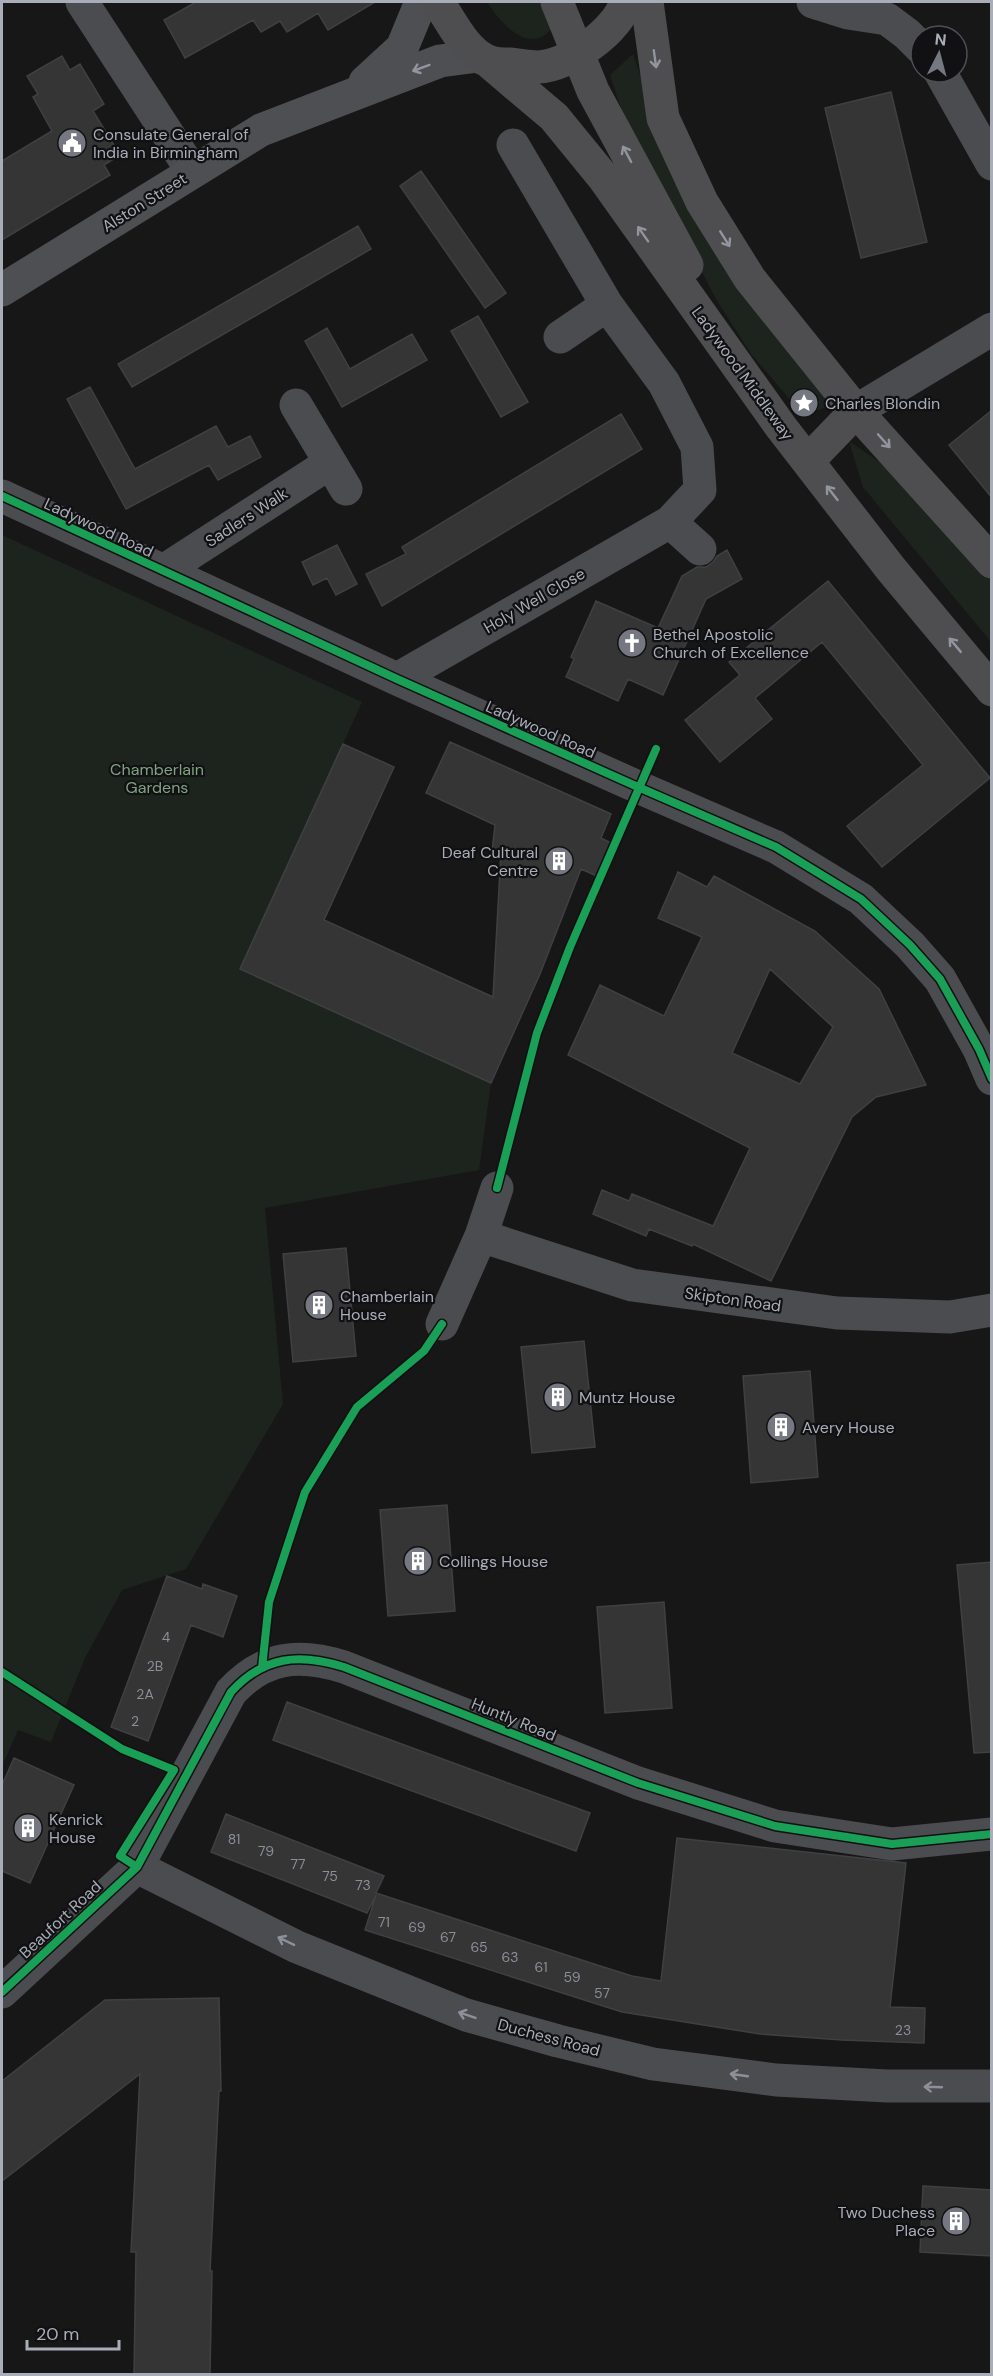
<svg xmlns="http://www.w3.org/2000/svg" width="993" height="2376" viewBox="0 0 993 2376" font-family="'DM Sans',sans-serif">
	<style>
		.green { fill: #1d241e }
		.building { fill: #353536; stroke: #3f4043; stroke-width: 1.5; fill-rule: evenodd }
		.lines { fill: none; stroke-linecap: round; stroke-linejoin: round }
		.minor { stroke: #4b4c50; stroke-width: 33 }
		.major { stroke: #4d4f52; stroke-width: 33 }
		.highway { stroke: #4e4e51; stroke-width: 33 }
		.cycleway-casing { stroke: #111113; stroke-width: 11 }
		.cycleway { stroke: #1a9f57; stroke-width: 8 }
		.oneway { stroke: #92959e }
		.oneway2 { stroke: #91969e }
		.oneway3 { stroke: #8c9099 }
		.labels { text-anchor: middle; stroke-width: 4.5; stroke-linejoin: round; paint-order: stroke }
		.number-label { font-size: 14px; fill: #8b8f98 }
		.poi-label { font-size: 16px; fill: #a8adb8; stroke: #111113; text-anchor: start }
		.street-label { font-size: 16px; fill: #a8adb8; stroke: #111113 }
		.park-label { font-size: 16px; fill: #7fa381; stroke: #111113 }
	</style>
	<rect width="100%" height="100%" fill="#171717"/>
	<!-- green -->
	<path class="green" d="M 487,2 L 541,2 L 551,29 C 528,56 500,22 487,2 Z
		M 633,54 L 650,104 L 834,404 L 804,416 L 751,354 L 716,299 L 629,132 L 610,75 Z
		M 849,441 L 905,480 L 991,576 L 991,642 L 863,487 Z
		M 2,535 L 362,702 L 241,969 L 491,1083 L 479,1170 L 265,1208 L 283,1404 L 186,1569 L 122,1590 L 85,1658 L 51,1742 L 18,1730 L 2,1766 Z"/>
	<!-- building -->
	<path class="building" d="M 196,2 L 375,2 L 328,30 L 318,13 L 287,32 L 280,21 L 261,32 L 253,20 L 185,58 L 164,20 Z
		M 62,56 L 70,70 L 80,64 L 104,104 L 93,111 L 120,155 L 104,165 L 110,175 L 2,240 L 2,161 L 52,131 L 33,97 L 38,94 L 27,76 Z
		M 891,92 L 927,242 L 861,258 L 825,108 Z
		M 421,171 L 506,293 L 485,308 L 400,186 Z
		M 358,226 L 371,249 L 132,387 L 118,364 Z
		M 478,316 L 528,402 L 501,417 L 451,331 Z
		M 327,328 L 350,369 L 412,334 L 427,360 L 342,407 L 305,341 Z
		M 90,387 L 135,469 L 216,426 L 228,447 L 250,436 L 261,457 L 218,480 L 209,465 L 126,509 L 67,399 Z
		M 992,410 L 992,498 L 949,445 Z
		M 621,414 L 642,449 L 382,606 L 366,574 L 406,554 L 402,547 Z
		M 337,545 L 357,584 L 336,595 L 327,578 L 313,585 L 302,562 Z
		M 727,550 L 742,579 L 706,599 L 663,695 L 628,679 L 618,701 L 566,677 L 574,659 L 571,657 L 596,601 L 658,628 L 682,576 L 697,567 L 706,567 L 713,562 L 717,556 Z
		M 828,581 L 990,778 L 882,867 L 847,826 L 923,765 L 822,642 L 755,698 L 772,719 L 720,762 L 685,720 L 740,675 L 729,662 Z
		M 450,742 L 611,814 L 601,838 L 613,844 L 599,877 L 581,869 L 540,974 L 491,1083 L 240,969 L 343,744 L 394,767 L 324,920 L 493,997 L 501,852 L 492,851 L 495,825 L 426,793 Z
		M 678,872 L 707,887 L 714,876 L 815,931 L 879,989 L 926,1085 L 876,1097 L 852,1117 L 771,1281 L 693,1244 L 692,1246 L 649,1229 L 646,1236 L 593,1214 L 602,1190 L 629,1201 L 632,1194 L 713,1226 L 750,1148 L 568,1055 L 600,985 L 664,1016 L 702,937 L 658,918 ZM 770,969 L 833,1027 L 800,1084 L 732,1053 Z
		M 346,1248 L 356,1356 L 293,1362 L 283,1254 Z
		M 584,1341 L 595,1447 L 532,1453 L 521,1347 Z
		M 810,1371 L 818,1477 L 751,1483 L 743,1376 Z
		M 447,1505 L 455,1611 L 388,1616 L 380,1510 Z
		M 992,1562 L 992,1752 L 974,1753 L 957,1565 Z
		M 167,1576 L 202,1589 L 203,1584 L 237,1596 L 223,1637 L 191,1625 L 148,1741 L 111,1727 Z
		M 664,1602 L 672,1708 L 605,1713 L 597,1607 Z
		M 287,1702 L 590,1813 L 576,1851 L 273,1740 Z
		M 14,1758 L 74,1785 L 30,1883 L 2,1871 L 2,1785 Z
		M 226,1814 L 384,1876 L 376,1893 L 594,1964 L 632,1976 L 661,1981 L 677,1838 L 906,1863 L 890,2007 L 925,2008 L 924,2043 L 842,2040 L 760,2034 L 622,2012 L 365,1930 L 376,1895 L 367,1913 L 211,1852 Z
		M 219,1998 L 221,2091 L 219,2091 L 210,2271 L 212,2271 L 210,2374 L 134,2374 L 136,2252 L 131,2252 L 140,2074 L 2,2181 L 2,2081 L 105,2000 Z
		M 923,2186 L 992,2190 L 992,2256 L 920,2252 Z"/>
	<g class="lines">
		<!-- minor -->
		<path class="minor" d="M 82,2 L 192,171
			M 813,2 L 848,13 L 887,19 L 907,34 L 921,48
			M 940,72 L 992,164
			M 560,337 L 607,305
			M 296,405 L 346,489
			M 856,411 L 992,329
			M 2,496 L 397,679 L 638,787 L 776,847 L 861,899 L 910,945 L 940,979 L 979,1049 L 992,1079
			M 670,522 L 700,549
			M 163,571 L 330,463
			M 397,679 L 670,522 L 700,490 L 697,447 L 664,383 L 607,305 L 513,145
			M 481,1236 L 632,1285 L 837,1313 L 950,1317 L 992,1310
			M 442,1324 L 481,1236 L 497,1188
			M 137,1867 L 297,1947 L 466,2015 L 558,2041 L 653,2064 L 776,2080 L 887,2086 L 992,2086
			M 2,1992 L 137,1867 L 231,1692 C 264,1656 299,1653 344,1667 L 638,1783 L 775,1826 L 892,1844 L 992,1834"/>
		<!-- major -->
		<path class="major" d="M 365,82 L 402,48 L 421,2
			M 2,290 L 261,130 L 440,61 L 478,56"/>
		<!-- highway -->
		<path class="highway" d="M 438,2 C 451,21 465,52 488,61 C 494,64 503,64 510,64 C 519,65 529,67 538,67 C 569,66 617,31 626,2
			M 557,2 L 593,91 L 687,265
			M 647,2 L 663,118 L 702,202 L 750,279 L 856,411 L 992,562
			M 489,62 L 554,117 L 603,177 L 781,427 L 891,569 L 992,690
			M 808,461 L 856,411"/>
		<!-- cycleway casing -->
		<g class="cycleway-casing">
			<path id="cycleway" d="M 2,496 L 397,679 L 638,787 L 776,847 L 861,899 L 910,945 L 940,979 L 979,1049 L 992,1079
				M 497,1188 L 537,1033 L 570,947 L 656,749
				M 262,1668 L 269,1602 L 305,1492 L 357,1407 L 424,1351 L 442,1324
				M 2,1672 L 122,1749 L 174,1770 L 120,1856 L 137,1867
				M 2,1992 L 137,1867 L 231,1692 C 264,1656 299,1653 344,1667 L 638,1783 L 775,1826 L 892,1844 L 992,1834"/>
		</g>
		<!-- cycleway -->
		<use href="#cycleway" class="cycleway"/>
	</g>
	<!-- one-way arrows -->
	<defs><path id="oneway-shaft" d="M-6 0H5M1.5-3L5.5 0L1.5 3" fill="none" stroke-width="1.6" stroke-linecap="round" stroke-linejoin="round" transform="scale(1.5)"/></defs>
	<g class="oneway">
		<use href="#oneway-shaft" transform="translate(655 59) rotate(82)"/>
		<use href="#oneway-shaft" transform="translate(627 154) rotate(-118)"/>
		<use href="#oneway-shaft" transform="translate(643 234) rotate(-125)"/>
		<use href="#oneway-shaft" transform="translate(725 239) rotate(58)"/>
		<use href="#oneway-shaft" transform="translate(884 441) rotate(48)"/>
		<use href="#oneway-shaft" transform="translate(832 493) rotate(-128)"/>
		<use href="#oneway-shaft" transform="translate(955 645) rotate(-130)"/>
	</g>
	<use class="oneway2" href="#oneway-shaft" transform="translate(421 68) rotate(160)"/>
	<g class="oneway3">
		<use href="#oneway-shaft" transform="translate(286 1941) rotate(-154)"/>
		<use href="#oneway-shaft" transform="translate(467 2015) rotate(-161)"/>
		<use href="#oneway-shaft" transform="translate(739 2075) rotate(-172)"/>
		<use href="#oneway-shaft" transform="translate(933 2087) rotate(-178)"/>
	</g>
	<!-- icons -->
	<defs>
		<g id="civic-disc" transform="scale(1.5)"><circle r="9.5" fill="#757880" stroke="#111113"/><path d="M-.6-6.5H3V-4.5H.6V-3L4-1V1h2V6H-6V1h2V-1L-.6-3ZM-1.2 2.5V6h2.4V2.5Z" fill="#fff"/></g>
		<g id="sight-disc" transform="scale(1.5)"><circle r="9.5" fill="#757880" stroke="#111113"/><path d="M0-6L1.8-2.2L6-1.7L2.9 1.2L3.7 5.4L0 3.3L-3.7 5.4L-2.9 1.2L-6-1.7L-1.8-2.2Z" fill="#fff"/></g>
		<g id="church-disc" transform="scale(1.5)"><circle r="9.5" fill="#757880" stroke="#111113"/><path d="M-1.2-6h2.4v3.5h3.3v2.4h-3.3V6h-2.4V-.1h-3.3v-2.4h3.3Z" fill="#fff"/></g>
		<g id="building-disc" transform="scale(1.5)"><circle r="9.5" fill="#757880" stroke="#111113"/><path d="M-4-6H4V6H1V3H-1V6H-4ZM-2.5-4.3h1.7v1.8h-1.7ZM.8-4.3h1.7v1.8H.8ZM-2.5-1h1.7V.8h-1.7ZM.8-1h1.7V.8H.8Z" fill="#fff"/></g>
	</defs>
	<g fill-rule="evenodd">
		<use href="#civic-disc" x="72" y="143"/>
		<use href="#sight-disc" x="804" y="403"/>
		<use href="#church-disc" x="632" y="643"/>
		<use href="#building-disc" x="559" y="861"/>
		<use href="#building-disc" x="319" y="1305"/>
		<use href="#building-disc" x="558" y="1397"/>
		<use href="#building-disc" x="781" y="1427"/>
		<use href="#building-disc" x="418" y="1561"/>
		<use href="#building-disc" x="28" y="1828"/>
		<use href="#building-disc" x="956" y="2221"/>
	</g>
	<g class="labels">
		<!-- number labels -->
		<g class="number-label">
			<text x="166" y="1642">4</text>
			<text x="155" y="1671">2B</text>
			<text x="145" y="1699">2A</text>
			<text x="135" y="1726">2</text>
			<text x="234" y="1844">81</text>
			<text x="266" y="1856">79</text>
			<text x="298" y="1869">77</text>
			<text x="330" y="1881">75</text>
			<text x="363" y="1890">73</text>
			<text x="384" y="1927">71</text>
			<text x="417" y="1932">69</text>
			<text x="448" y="1942">67</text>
			<text x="479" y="1952">65</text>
			<text x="510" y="1962">63</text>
			<text x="541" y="1972">61</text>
			<text x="572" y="1982">59</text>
			<text x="602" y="1998">57</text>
			<text x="903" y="2035">23</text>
		</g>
		<!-- poi labels -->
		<g class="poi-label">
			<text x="93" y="140">Consulate General of<tspan x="93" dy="18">India in Birmingham</tspan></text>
			<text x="825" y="409">Charles Blondin</text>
			<text x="653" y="640">Bethel Apostolic<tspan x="653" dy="18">Church of Excellence</tspan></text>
			<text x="538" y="858" text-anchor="end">Deaf Cultural<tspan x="538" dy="18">Centre</tspan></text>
			<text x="340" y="1302">Chamberlain<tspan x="340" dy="18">House</tspan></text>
			<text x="579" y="1403">Muntz House</text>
			<text x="802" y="1433">Avery House</text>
			<text x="439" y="1567">Collings House</text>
			<text x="49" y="1825">Kenrick<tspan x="49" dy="18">House</tspan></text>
			<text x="935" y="2218" text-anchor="end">Two Duchess<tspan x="935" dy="18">Place</tspan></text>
		</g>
		<!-- street labels -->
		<g class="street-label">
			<text transform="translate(144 202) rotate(-32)" y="6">Alston Street</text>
			<text transform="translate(743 373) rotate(54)" y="6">Ladywood Middleway</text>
			<text transform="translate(246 517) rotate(-33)" y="6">Sadlers Walk</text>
			<text transform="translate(99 527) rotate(25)" y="6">Ladywood Road</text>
			<text transform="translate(534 600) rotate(-30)" y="6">Holy Well Close</text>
			<text transform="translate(541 729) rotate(24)" y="6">Ladywood Road</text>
			<text transform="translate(733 1299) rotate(8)" y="6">Skipton Road</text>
			<text transform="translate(514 1719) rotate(22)" y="6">Huntly Road</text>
			<text transform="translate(60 1919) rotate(-43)" y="6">Beaufort Road</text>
			<text transform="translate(549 2037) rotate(15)" y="6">Duchess Road</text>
		</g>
		<!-- park labels -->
		<g class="park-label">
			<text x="157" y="775">Chamberlain<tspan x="157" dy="18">Gardens</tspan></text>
		</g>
	</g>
	<!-- border -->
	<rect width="993" height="2376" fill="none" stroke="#a8adb8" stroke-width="6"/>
	<!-- north arrow -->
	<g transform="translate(939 54) rotate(6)"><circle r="28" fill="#111113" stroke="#4d4f55" stroke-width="1.5"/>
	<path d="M0-4.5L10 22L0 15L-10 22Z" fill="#757880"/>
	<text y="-9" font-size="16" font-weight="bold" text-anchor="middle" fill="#a8adb8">N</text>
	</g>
	<!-- scale -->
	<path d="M27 2340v9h92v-9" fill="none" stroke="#a8adb8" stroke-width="3"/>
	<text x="36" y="2340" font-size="18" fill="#a8adb8" stroke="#111113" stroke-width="4.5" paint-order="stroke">20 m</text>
</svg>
